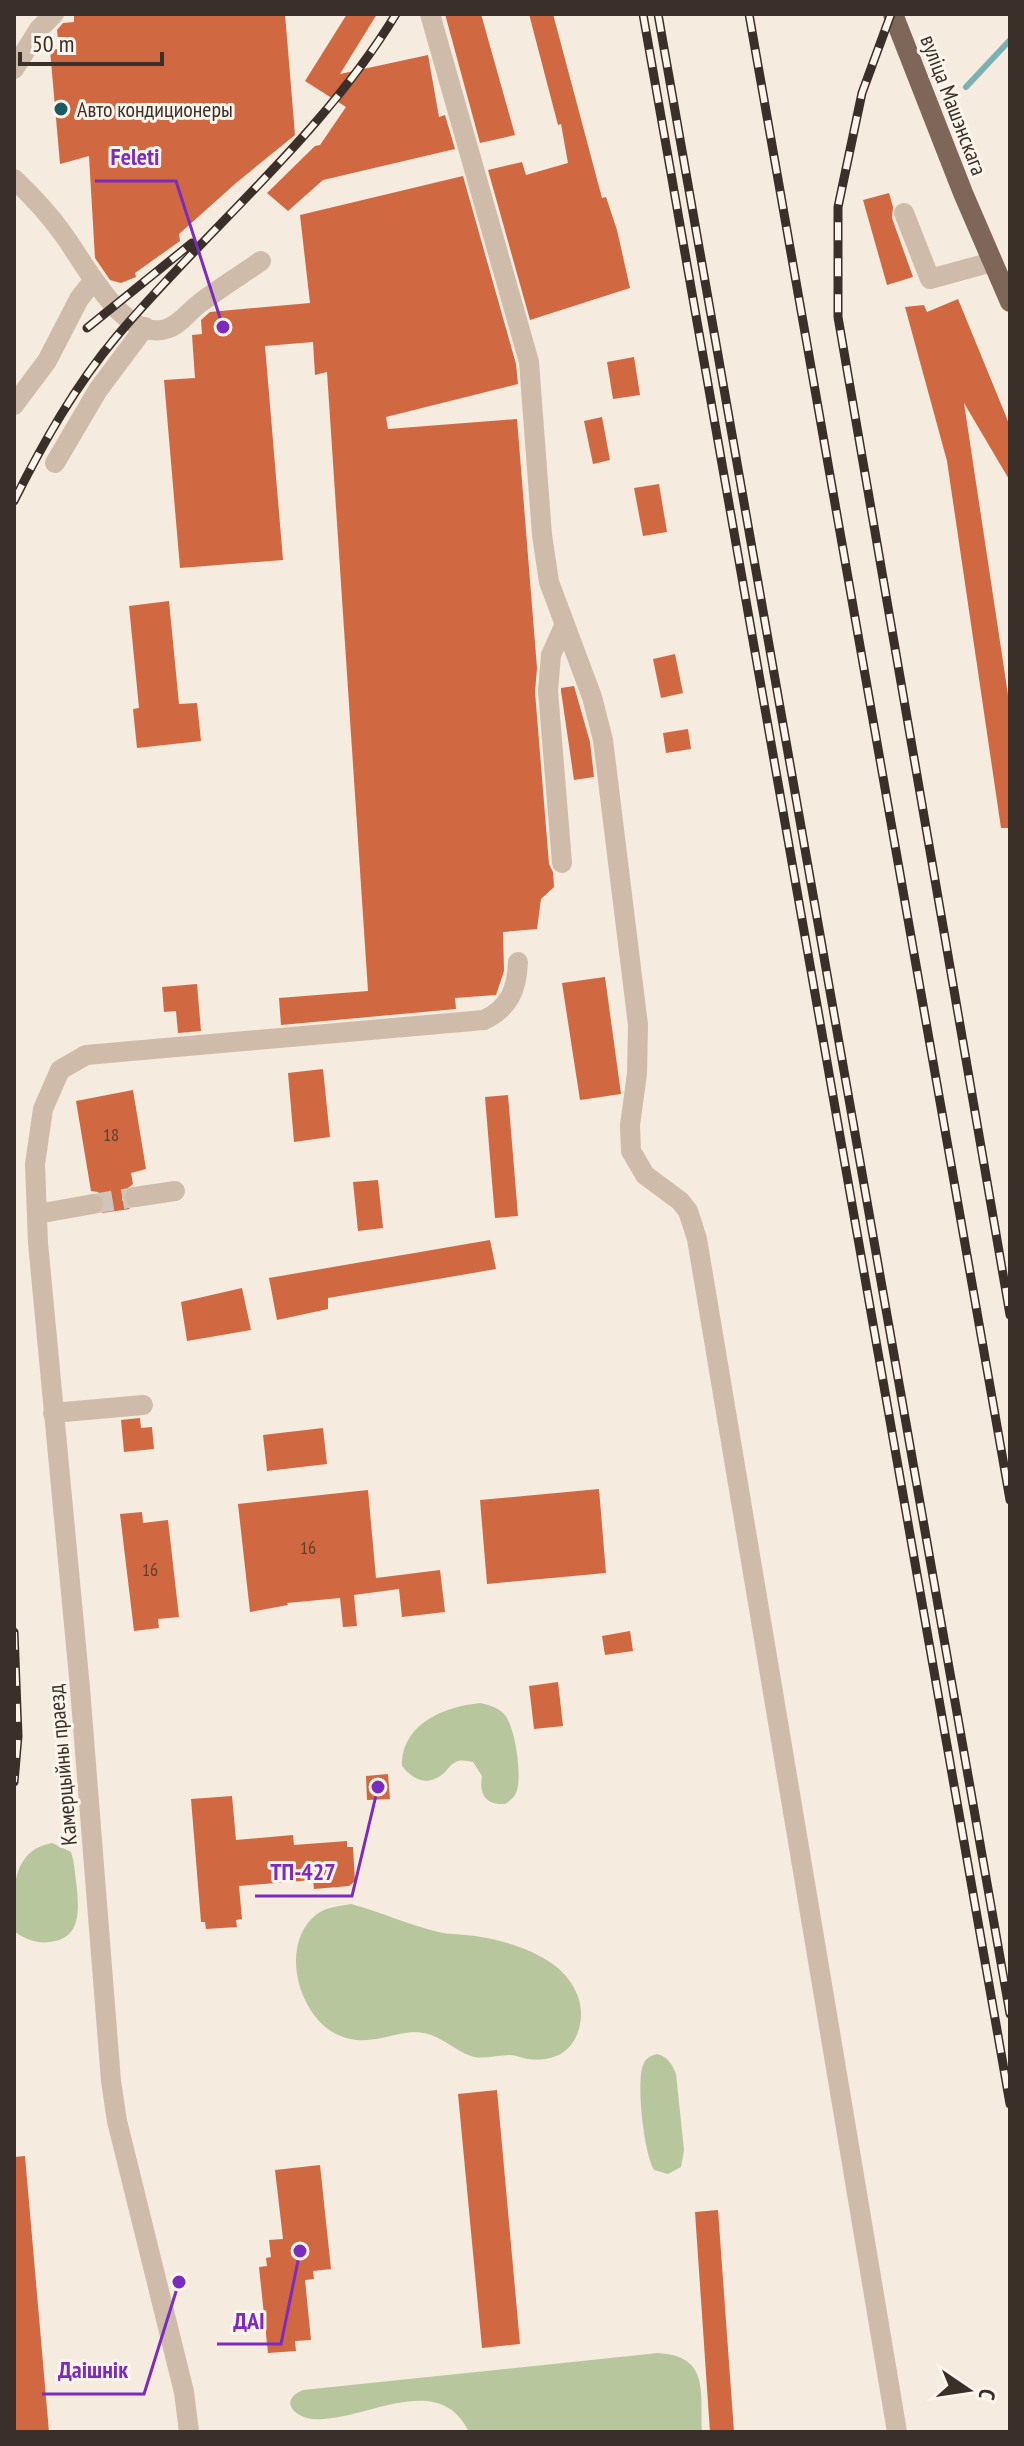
<svg xmlns="http://www.w3.org/2000/svg" width="1024" height="2446" viewBox="0 0 1024 2446" font-family="'PT Sans Narrow',sans-serif">
	<style>
		.green { fill: #b7c69c }
		.lines { fill: none; stroke-linecap: round; stroke-linejoin: round }
		.stream { stroke: #7ab1b5; stroke-width: 6 }
		.building { fill: #d06841 }
		.minor-tunnel { stroke: #d0c5ba; stroke-width: 20; stroke-dasharray: 20 10; stroke-linecap: butt }
		.minor { stroke: #cfbba9; stroke-width: 20 }
		.major { stroke: #7e6759; stroke-width: 20 }
		.rail-casing { stroke: #3b2f29; stroke-width: 9 }
		.rail { stroke: #fcf5ec; stroke-width: 6; stroke-dasharray: 18; stroke-linecap: butt }
		.poi-dot { fill: #1a5b61; stroke: #fcf5ec; stroke-width: 3 }
		.labels { text-anchor: middle; stroke-width: 6; stroke-linejoin: round; paint-order: stroke }
		.number-label { font-size: 18px; fill: #603d2f }
		.street-label { font-size: 22px; fill: #3b2f29; stroke: #fcf5ec }
		.poi-label { font-size: 22px; fill: #3b2f29; stroke: #fcf5ec; text-anchor: start }
		.leader { fill: none; stroke: #7b2cbf; stroke-width: 3 }
		.callout-dot { fill: #7b2cbf; stroke: #fcf5ec; stroke-width: 3 }
		.callout-label { font-size: 24px; text-anchor: middle; font-weight: bold; fill: #7b2cbf; stroke: #fcf5ec; stroke-width: 6; stroke-linejoin: round; paint-order: stroke }
	</style>
	<rect width="100%" height="100%" fill="#f5ebde"/>
	<!-- green -->
	<path class="green" d="M 480,1703 C 489,1705 497,1707 504,1714 C 515,1725 522,1774 517,1790 C 515,1797 511,1800 505,1804 C 485,1805 479,1794 482,1776 L 473,1762 C 467,1761 460,1759 454,1763 C 450,1765 448,1769 445,1772 C 429,1787 414,1781 402,1766 C 402,1723 444,1707 480,1703 Z
		M 52,1843 L 71,1852 C 75,1864 75,1876 77,1889 C 79,1913 80,1939 50,1942 C 37,1944 24,1939 14,1931 C 14,1897 8,1851 52,1843 Z
		M 351,1904 C 381,1912 409,1925 438,1932 C 452,1935 467,1934 481,1937 C 505,1941 534,1950 554,1965 C 570,1977 582,1996 581,2016 C 579,2047 559,2063 528,2059 C 521,2058 516,2055 510,2055 C 498,2055 486,2059 474,2057 C 460,2053 449,2043 436,2037 C 402,2021 375,2053 336,2034 C 297,2014 279,1943 317,1914 C 326,1907 340,1906 351,1904 Z
		M 657,2054 C 668,2057 672,2064 676,2074 L 684,2150 L 681,2167 L 668,2174 L 654,2170 C 644,2153 636,2084 643,2065 C 646,2058 650,2056 657,2054 Z
		M 658,2353 C 710,2356 700,2392 702,2432 L 469,2432 C 438,2368 363,2423 313,2419 C 293,2417 279,2400 303,2390 Z"/>
	<g class="lines">
		<!-- stream -->
		<path class="stream" d="M 966,87 L 1010,40"/>
	</g>
	<!-- building -->
	<path class="building" d="M 91,14 L 285,14 L 295,135 L 236,183 L 179,234 L 180,241 L 135,273 L 136,277 L 121,283 L 110,280 L 95,258 L 89,156 L 60,164 L 50,50 L 59,49 L 57,30 L 63,23 L 74,22 L 74,16 Z
		M 347,14 L 377,14 L 340,74 L 428,55 L 439,117 L 445,115 L 455,149 L 323,180 L 288,211 L 267,193 L 315,146 L 320,145 L 346,107 L 305,81 Z
		M 445,14 L 481,14 L 515,135 L 480,143 Z
		M 529,14 L 553,14 L 602,198 L 606,197 L 617,230 L 630,288 L 530,320 L 488,170 L 522,162 L 526,175 L 568,163 L 561,124 L 558,125 Z
		M 463,176 L 516,364 L 518,384 L 386,417 L 388,429 L 517,419 L 537,668 L 535,692 L 549,864 L 553,872 L 554,887 L 541,899 L 537,929 L 503,932 L 504,971 L 496,995 L 455,998 L 456,1009 L 281,1025 L 279,998 L 368,991 L 327,372 L 315,375 L 313,342 L 265,346 L 283,560 L 180,568 L 164,380 L 195,378 L 192,335 L 202,334 L 201,320 L 210,312 L 310,303 L 300,215 Z
		M 889,193 L 893,207 L 892,218 L 913,277 L 887,285 L 863,200 Z
		M 958,299 L 1010,426 L 1010,481 L 964,403 L 1010,708 L 1010,828 L 1001,828 L 947,461 L 905,307 L 924,305 L 927,312 Z
		M 634,357 L 640,395 L 613,399 L 607,362 Z
		M 602,417 L 610,460 L 593,464 L 584,421 Z
		M 659,484 L 667,532 L 643,536 L 634,488 Z
		M 169,601 L 179,704 L 197,703 L 201,741 L 137,748 L 133,709 L 139,708 L 129,606 Z
		M 675,654 L 683,693 L 661,698 L 653,659 Z
		M 574,686 L 590,742 L 594,777 L 574,780 L 561,691 L 561,688 Z
		M 688,729 L 691,749 L 666,753 L 663,733 Z
		M 605,977 L 621,1094 L 580,1100 L 562,983 Z
		M 197,984 L 201,1031 L 178,1033 L 176,1011 L 164,1012 L 162,987 Z
		M 323,1069 L 330,1137 L 294,1142 L 288,1073 Z
		M 133,1090 L 146,1169 L 131,1173 L 133,1184 L 123,1192 L 122,1200 L 130,1209 L 102,1213 L 106,1201 L 98,1192 L 91,1191 L 76,1101 Z
		M 508,1095 L 518,1216 L 495,1218 L 485,1097 Z
		M 378,1180 L 383,1228 L 358,1231 L 353,1182 Z
		M 490,1240 L 496,1269 L 328,1298 L 328,1309 L 277,1320 L 269,1278 Z
		M 242,1288 L 251,1330 L 187,1341 L 181,1302 Z
		M 140,1418 L 141,1428 L 152,1427 L 154,1449 L 124,1452 L 121,1420 Z
		M 323,1428 L 327,1464 L 267,1471 L 263,1435 Z
		M 599,1489 L 606,1573 L 487,1584 L 480,1500 Z
		M 368,1490 L 376,1578 L 440,1570 L 445,1612 L 402,1617 L 399,1589 L 354,1595 L 357,1626 L 343,1627 L 340,1598 L 287,1603 L 288,1605 L 250,1612 L 238,1504 Z
		M 142,1512 L 143,1523 L 168,1520 L 179,1617 L 158,1619 L 159,1628 L 134,1631 L 120,1514 Z
		M 630,1631 L 633,1651 L 605,1655 L 602,1636 Z
		M 558,1682 L 563,1726 L 534,1729 L 529,1686 Z
		M 388,1774 L 390,1799 L 367,1800 L 366,1776 Z
		M 232,1796 L 236,1840 L 293,1835 L 294,1845 L 347,1841 L 347,1847 L 353,1847 L 355,1881 L 349,1886 L 314,1889 L 313,1880 L 239,1886 L 242,1919 L 236,1920 L 237,1927 L 206,1929 L 205,1922 L 201,1922 L 191,1799 Z
		M 497,2090 L 520,2344 L 482,2348 L 458,2094 Z
		M 25,2156 L 49,2432 L 14,2432 L 14,2157 Z
		M 320,2165 L 331,2269 L 313,2271 L 314,2279 L 305,2280 L 311,2340 L 295,2341 L 296,2351 L 268,2353 L 259,2267 L 267,2266 L 266,2258 L 271,2257 L 269,2240 L 283,2239 L 275,2170 Z
		M 718,2210 L 734,2432 L 710,2432 L 695,2212 Z"/>
	<g class="lines">
		<!-- minor-tunnel -->
		<path class="minor-tunnel" d="M 93,1204 L 135,1197"/>
		<!-- minor -->
		<path class="minor" d="M 430,14 L 529,362 L 542,535 L 549,582 L 592,697 L 603,740 L 638,1025 L 637,1074 L 630,1125 L 631,1151 L 645,1175 L 680,1201 L 688,1211 L 697,1239 L 897,2432
			M 14,69 L 39,29 L 54,14
			M 14,179 C 32,196 49,214 63,234 C 83,260 123,342 166,329 C 180,325 189,311 200,303 C 220,288 241,275 261,261
			M 904,213 L 930,279 L 992,262
			M 14,405 L 47,361 L 79,299 L 93,281
			M 55,463 L 98,390 L 145,327
			M 562,863 L 548,691 L 551,655 L 564,626
			M 135,1197 L 175,1191
			M 37,1214 L 93,1204
			M 53,1413 L 143,1405
			M 189,2432 L 184,2392 L 117,2121 L 111,2081 L 80,1688 L 38,1243 L 35,1164 L 43,1109 L 60,1070 L 86,1055 L 484,1020 C 509,1008 517,990 518,962"/>
		<!-- major -->
		<path class="major" d="M 893,14 L 963,193 L 1010,302"/>
		<!-- rail casing -->
		<g class="rail-casing">
			<path id="rail" d="M 643,14 L 1010,2104
				M 658,14 L 1010,2014
				M 749,14 L 1010,1500
				M 891,14 L 862,93 L 838,207 L 838,317 L 1010,1315
				M 87,328 L 192,243
				M 14,501 C 43,443 75,386 117,336 C 209,227 321,137 396,14
				M 14,1632 L 18,1736 L 14,1782"/>
		</g>
		<!-- rail -->
		<use href="#rail" class="rail"/>
	</g>
	<!-- markers -->
	<circle class="poi-dot" cx="61" cy="109" r="8"/>
	<g class="labels">
		<!-- number labels -->
		<g class="number-label">
			<text x="111" y="1141">18</text>
			<text x="308" y="1554">16</text>
			<text x="150" y="1576">16</text>
		</g>
		<!-- street labels -->
		<g class="street-label">
			<text transform="translate(954 105) rotate(69)" y="8">вуліца Машэнскага</text>
			<text transform="translate(62 1765) rotate(-95)" y="8">Камерцыйны праезд</text>
		</g>
		<!-- poi labels -->
		<g class="poi-label">
			<text x="77" y="117">Авто кондиционеры</text>
		</g>
	</g>
	<!-- callouts -->
	<path class="leader" d="M223 327L176 181H95M378 1787L352 1896H255M300 2251L281 2344H217M179 2282L144 2394H42"/>
	<g class="callout-dot">
		<circle cx="223" cy="327" r="8"/>
		<circle cx="378" cy="1787" r="8"/>
		<circle cx="300" cy="2251" r="8"/>
		<circle cx="179" cy="2282" r="8"/>
	</g>
	<g class="callout-label">
		<text x="135" y="165">Feleti</text>
		<text x="303" y="1880">ТП-427</text>
		<text x="249" y="2329">ДАІ</text>
		<text x="93" y="2378">Даішнік</text>
	</g>
	<!-- border -->
	<rect width="1024" height="2446" fill="none" stroke="#3b2f29" stroke-width="32"/>
	<!-- north arrow -->
	<g transform="translate(968 2390) rotate(103)" stroke="#fcf5ec" stroke-width="6" paint-order="stroke">
	<path d="M0-6L14 30L0 20L-14 30Z" fill="#3b2f29"/>
	<text y="-12" font-size="22" font-weight="bold" text-anchor="middle" fill="#3b2f29">С</text>
	</g>
	<!-- scale -->
	<path d="M20 52v12h142v-12" fill="none" stroke="#3b2f29" stroke-width="4"/>
	<text x="32" y="52" font-size="24" fill="#3b2f29" stroke="#fcf5ec" stroke-width="6" paint-order="stroke">50 m</text>
</svg>
